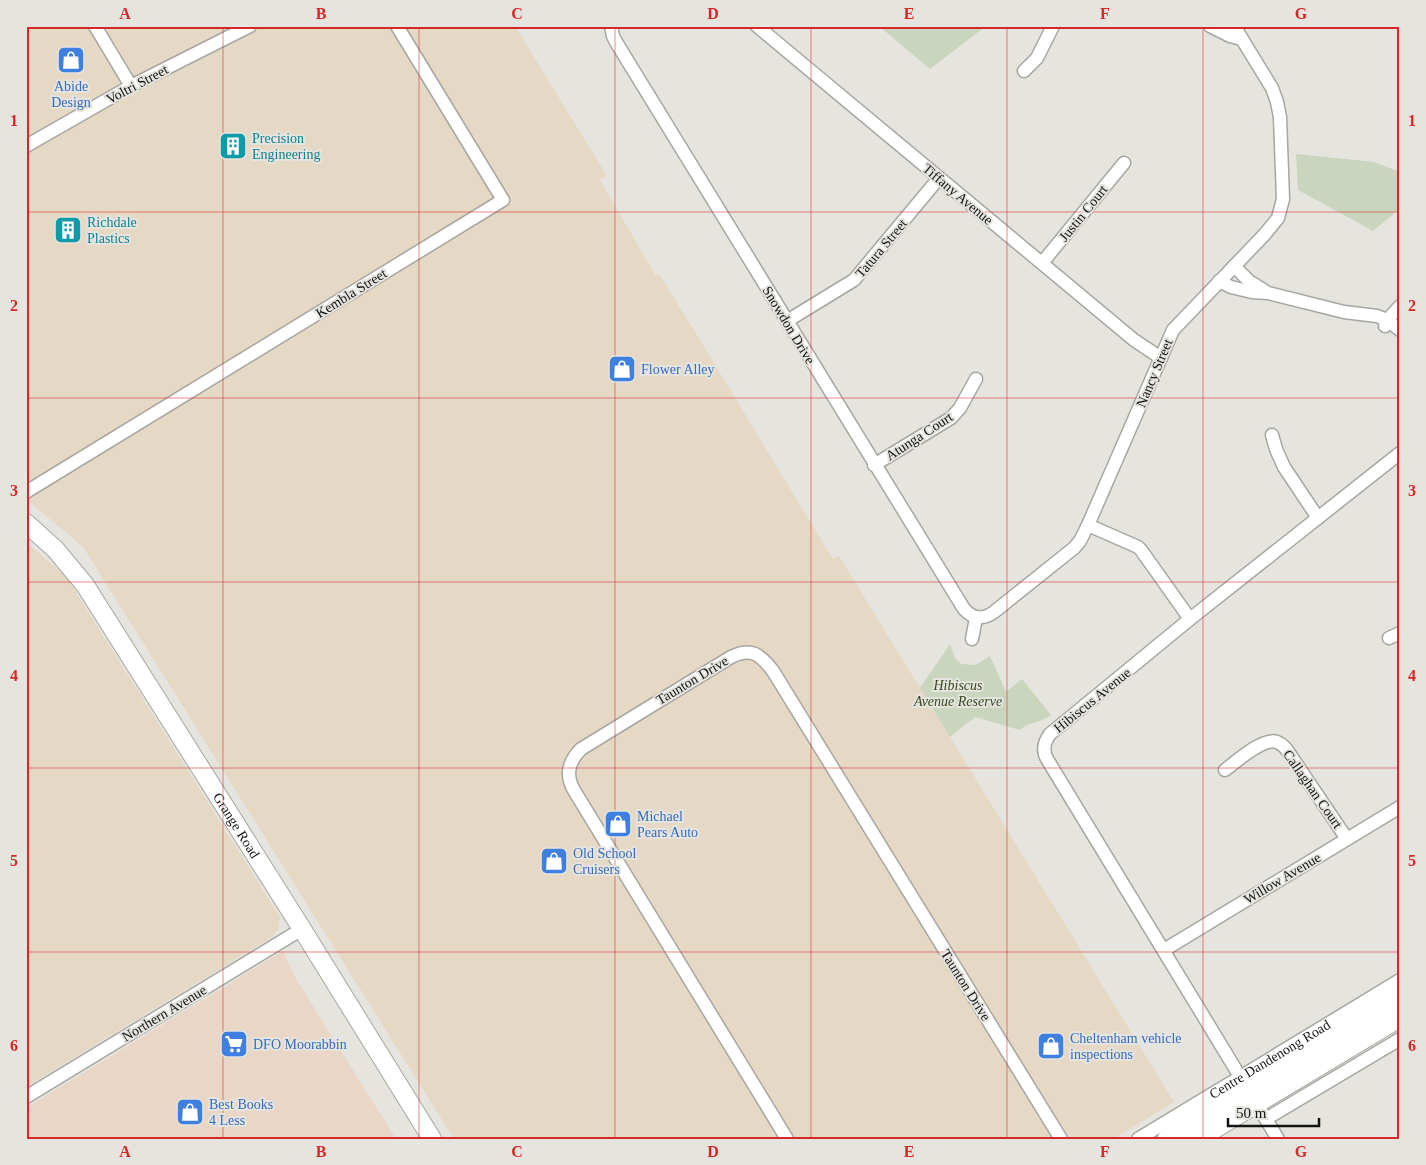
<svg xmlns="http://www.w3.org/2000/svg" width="1426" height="1165" viewBox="0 0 1426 1165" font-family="Georgia,serif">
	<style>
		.commercial { fill: #ead6c7 }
		.industrial { fill: #e5d8c5 }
		.green { fill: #c9d5bc }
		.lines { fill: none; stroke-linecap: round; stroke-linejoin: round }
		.minor-casing { stroke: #a7a6a1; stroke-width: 15 }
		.secondary-casing { stroke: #a7a6a1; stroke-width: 20 }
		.primary-casing { stroke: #a7a6a1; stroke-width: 21 }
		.minor { stroke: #fff; stroke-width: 12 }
		.secondary { stroke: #fff; stroke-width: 18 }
		.primary { stroke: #fff; stroke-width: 19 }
		.grid { fill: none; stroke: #d62828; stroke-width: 1; stroke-opacity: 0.55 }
		.labels { text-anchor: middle; stroke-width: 4; stroke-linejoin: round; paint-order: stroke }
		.street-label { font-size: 14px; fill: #141412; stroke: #e6e4df }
		.shop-label { font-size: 14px; fill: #366cbe; stroke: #e6e4df; text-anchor: start }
		.culture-label { font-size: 14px; fill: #0d838f; stroke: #e6e4df; text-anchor: start }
		.park-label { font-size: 14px; font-style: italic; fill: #344819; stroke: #e6e4df }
		.neatline { fill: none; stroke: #d62828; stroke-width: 2 }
		.grid-label { font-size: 16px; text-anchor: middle; font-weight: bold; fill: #d62828 }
	</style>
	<rect width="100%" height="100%" fill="#e6e4df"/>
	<!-- commercial -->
	<path class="commercial" d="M 283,951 L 296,979 L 396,1139 L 26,1139 L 26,1108 Z"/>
	<!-- industrial -->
	<path class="industrial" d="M 26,26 L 515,26 L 607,176 L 600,180 L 656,276 L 659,274 L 689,322 L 833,559 L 839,556 L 1174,1102 L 1113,1139 L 454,1139 L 83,547 L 26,499 Z
		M 26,542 L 62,573 L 70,583 L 280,917 L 278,929 L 272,937 L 26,1087 Z"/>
	<!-- green -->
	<path class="green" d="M 879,26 L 986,26 L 930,69 Z
		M 1296,154 L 1374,162 L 1400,172 L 1400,212 L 1398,210 L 1373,231 L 1298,190 Z
		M 950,644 L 955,658 L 961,664 L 976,665 L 990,656 L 1006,692 L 1022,679 L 1051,715 C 1041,723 1029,721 1020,730 L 975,717 L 950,737 L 920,688 Z"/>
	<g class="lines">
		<!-- minor casing -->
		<g class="minor-casing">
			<g id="minor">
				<path d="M 95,26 L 131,86"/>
				<path d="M 611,26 L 613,36 L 616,42 L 964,609 C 973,619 983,620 994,612 L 1074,548 L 1080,541 L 1088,525 L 1173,330 L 1265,234 L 1278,218 L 1283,199 L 1280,117 L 1277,102 L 1272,88 L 1234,26"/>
				<path d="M 757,26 L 1134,340 L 1161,358"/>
				<path d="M 1210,26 L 1230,36 L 1242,39"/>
				<path d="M 1024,71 L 1037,58 L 1053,26"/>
				<path d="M 26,146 L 131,86 L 250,26"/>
				<path d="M 1042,263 L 1124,163"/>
				<path d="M 1234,266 L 1249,281 L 1265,291"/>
				<path d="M 1219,281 L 1231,287 L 1252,292 L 1268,293 L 1344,312 L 1377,316 L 1387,320 L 1400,330"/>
				<path d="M 787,321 L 854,280 L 939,178"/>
				<path d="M 1385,326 L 1387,320 L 1400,306"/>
				<path d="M 1272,435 L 1276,449 L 1284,467 L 1318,518"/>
				<path d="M 874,465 L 951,418 L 960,408 L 976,379"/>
				<path d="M 26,492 L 503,200 L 397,26"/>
				<path d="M 1088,525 L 1138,547 L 1141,550 L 1190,619"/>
				<path d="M 1389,638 L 1400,633"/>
				<path d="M 972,639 L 976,618"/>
				<path d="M 1225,770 C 1236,762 1263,737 1277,742 C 1282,744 1286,748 1289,753 L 1347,839"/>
				<path d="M 1164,950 L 1400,807"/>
				<path d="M 26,1097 L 302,929"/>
				<path d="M 1266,1119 L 1400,1039"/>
				<path d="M 787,1139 L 575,792 C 565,776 568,762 581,749 L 731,657 C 751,647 760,654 773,671 L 1061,1139"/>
				<path id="s1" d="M 1138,1139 L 1400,980"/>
				<path d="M 1278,1139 L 1047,759 C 1042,750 1044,742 1050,734 L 1190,619 L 1400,453"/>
			</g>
		</g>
		<!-- secondary casing -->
		<g class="secondary-casing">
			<g id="secondary">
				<path id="s2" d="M 26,523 L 55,549 L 85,585 L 302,929 L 432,1139"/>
			</g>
		</g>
		<!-- primary casing -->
		<g class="primary-casing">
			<path id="primary" d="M 1167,1139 L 1400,997
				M 1197,1139 L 1400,1017"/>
		</g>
		<!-- minor -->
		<use href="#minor" class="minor"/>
		<!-- secondary -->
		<use href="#secondary" class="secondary"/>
		<!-- primary -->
		<use href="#primary" class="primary"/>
	</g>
	<!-- grid -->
	<path class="grid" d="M 223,26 L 223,1139M 419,26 L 419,1139M 615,26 L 615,1139M 811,26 L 811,1139M 1007,26 L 1007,1139M 1203,26 L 1203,1139M 26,212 L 1400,212M 26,398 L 1400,398M 26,582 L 1400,582M 26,768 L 1400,768M 26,952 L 1400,952"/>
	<!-- icons -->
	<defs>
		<g id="shop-square" transform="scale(1.4375)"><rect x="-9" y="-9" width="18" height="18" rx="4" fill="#3f7fe0" stroke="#e6e4df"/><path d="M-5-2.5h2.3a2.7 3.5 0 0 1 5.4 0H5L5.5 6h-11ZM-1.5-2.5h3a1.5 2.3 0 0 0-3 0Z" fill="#fff"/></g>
		<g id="building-square" transform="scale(1.4375)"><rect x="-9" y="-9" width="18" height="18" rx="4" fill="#0f9aa8" stroke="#e6e4df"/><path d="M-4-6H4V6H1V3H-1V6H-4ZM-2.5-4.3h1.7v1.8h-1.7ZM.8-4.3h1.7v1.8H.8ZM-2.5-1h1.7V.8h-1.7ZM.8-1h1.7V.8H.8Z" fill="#fff"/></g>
		<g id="supermarket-square" transform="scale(1.4375)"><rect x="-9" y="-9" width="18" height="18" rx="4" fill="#3f7fe0" stroke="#e6e4df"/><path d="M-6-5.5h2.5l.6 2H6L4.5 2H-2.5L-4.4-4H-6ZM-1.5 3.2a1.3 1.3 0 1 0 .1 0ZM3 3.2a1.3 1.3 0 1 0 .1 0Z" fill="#fff"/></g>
	</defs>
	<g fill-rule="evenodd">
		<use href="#shop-square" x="71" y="60"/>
		<use href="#building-square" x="233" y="146"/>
		<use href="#building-square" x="68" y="230"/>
		<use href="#shop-square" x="622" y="369"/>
		<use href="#shop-square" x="618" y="824"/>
		<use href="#shop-square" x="554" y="861"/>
		<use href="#supermarket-square" x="234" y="1044"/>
		<use href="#shop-square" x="1051" y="1046"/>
		<use href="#shop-square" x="190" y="1112"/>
	</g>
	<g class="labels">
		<!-- street labels -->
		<g class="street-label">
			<text transform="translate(137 84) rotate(-28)" y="5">Voltri Street</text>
			<text transform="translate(958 194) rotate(40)" y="5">Tiffany Avenue</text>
			<text transform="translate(1083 213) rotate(-51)" y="5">Justin Court</text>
			<text transform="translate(881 248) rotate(-50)" y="5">Tatura Street</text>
			<text transform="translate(351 293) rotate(-32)" y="5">Kembla Street</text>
			<text transform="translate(789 325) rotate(59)" y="5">Snowdon Drive</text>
			<text transform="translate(1154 373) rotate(-67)" y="5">Nancy Street</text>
			<text transform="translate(919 436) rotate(-33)" y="5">Atunga Court</text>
			<text transform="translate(692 680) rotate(-31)" y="5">Taunton Drive</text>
			<text transform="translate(1092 700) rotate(-39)" y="5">Hibiscus Avenue</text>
			<text transform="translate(1313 789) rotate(55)" y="5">Callaghan Court</text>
			<text dy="5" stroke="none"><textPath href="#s2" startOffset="370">Grange Road</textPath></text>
			<text transform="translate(1282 878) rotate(-31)" y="5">Willow Avenue</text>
			<text transform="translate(966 985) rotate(58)" y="5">Taunton Drive</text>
			<text transform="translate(164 1013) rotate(-31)" y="5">Northern Avenue</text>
			<text dy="5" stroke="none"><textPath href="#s1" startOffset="154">Centre Dandenong Road</textPath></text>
		</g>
		<!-- shop labels -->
		<g class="shop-label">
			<text x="71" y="91" text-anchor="middle">Abide<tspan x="71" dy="16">Design</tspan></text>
			<text x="641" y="374">Flower Alley</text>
			<text x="637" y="821">Michael<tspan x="637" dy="16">Pears Auto</tspan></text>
			<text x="573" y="858">Old School<tspan x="573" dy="16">Cruisers</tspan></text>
			<text x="1070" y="1043">Cheltenham vehicle<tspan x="1070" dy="16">inspections</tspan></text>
			<text x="253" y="1049">DFO Moorabbin</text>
			<text x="209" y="1109">Best Books<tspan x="209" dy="16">4 Less</tspan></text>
		</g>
		<!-- culture labels -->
		<g class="culture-label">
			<text x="252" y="143">Precision<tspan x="252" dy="16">Engineering</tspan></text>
			<text x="87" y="227">Richdale<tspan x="87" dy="16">Plastics</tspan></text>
		</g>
		<!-- park labels -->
		<g class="park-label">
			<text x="958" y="690">Hibiscus<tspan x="958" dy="16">Avenue Reserve</tspan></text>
		</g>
	</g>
	<!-- border -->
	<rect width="1426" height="1165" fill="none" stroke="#e6e4df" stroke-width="55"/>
	<!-- scale -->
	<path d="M1228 1118v8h91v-8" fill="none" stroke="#141412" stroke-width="2.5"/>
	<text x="1236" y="1118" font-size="15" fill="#141412" stroke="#e6e4df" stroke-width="4" paint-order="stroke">50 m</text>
	<rect x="28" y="28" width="1370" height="1110" class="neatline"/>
	<g class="grid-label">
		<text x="125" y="19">A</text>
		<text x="321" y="19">B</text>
		<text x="517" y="19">C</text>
		<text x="713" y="19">D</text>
		<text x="909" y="19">E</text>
		<text x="1105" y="19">F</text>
		<text x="1301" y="19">G</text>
		<text x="14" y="126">1</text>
		<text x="1412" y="126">1</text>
		<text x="14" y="311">2</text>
		<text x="1412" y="311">2</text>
		<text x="14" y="496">3</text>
		<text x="1412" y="496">3</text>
		<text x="14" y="681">4</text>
		<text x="1412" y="681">4</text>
		<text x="14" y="866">5</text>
		<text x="1412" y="866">5</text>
		<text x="14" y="1051">6</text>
		<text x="1412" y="1051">6</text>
		<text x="125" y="1157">A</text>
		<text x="321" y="1157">B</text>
		<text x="517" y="1157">C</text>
		<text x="713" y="1157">D</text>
		<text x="909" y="1157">E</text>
		<text x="1105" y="1157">F</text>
		<text x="1301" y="1157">G</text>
	</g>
</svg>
